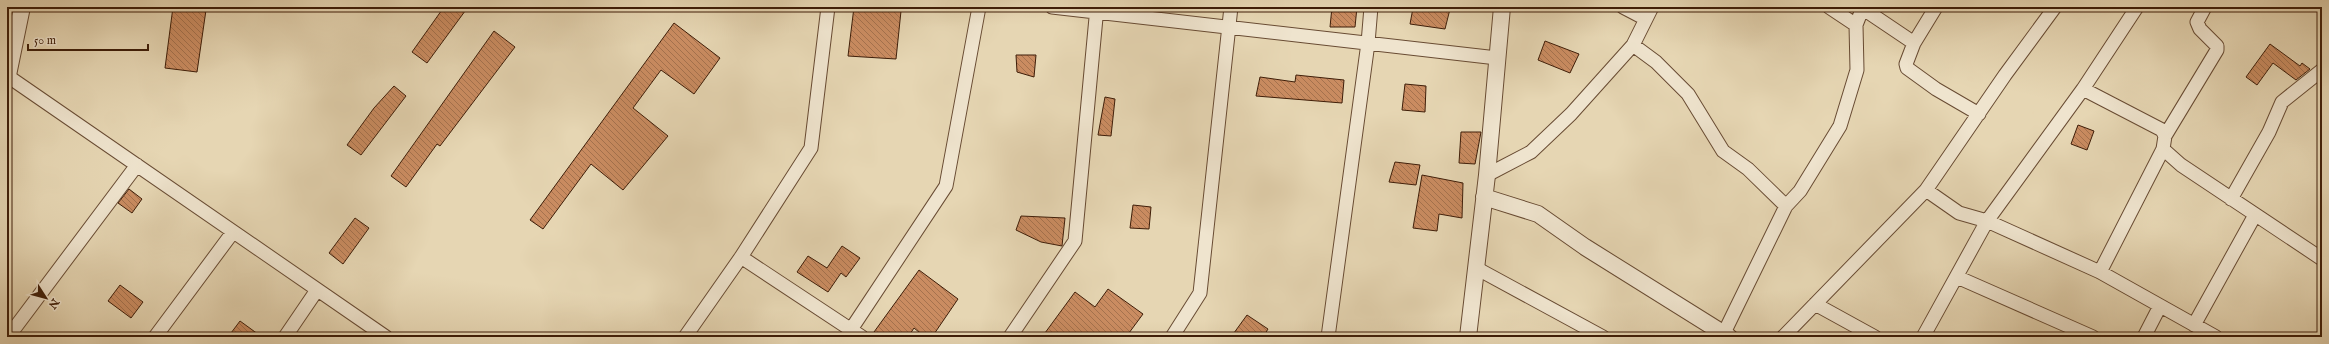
<svg xmlns="http://www.w3.org/2000/svg" width="2329" height="344" viewBox="0 0 2329 344" font-family="'IM FELL English',serif">
	<style>
		.building { fill: url(#building-back-hatch); stroke: #3e1d08 }
		.lines { fill: none; stroke-linecap: round; stroke-linejoin: round }
		.minor-casing { stroke: #684b33; stroke-width: 15 }
		.tertiary-casing { stroke: #684b33; stroke-width: 18 }
		.minor { stroke: #efe4ce; stroke-width: 13 }
		.tertiary { stroke: #efe4ce; stroke-width: 16 }
	</style>
	<defs>
		<pattern id="building-back-hatch" width="6" height="6" patternUnits="userSpaceOnUse"><rect width="6" height="6" fill="#ca8c61"/><path d="M-1 5l2 2M0 0l6 6M5-1l2 2" fill="none" stroke="#a5724e"/></pattern>
	</defs>
	<rect width="100%" height="100%" fill="#e6d6b3"/>
	<filter id="stains"><feTurbulence type="fractalNoise" baseFrequency=".005" numOctaves="4"/><feColorMatrix values="0 0 0 0 .2 0 0 0 0 .09 0 0 0 0 .02 0 0 0 .5 -.17"/></filter>
	<radialGradient id="worn" r=".72"><stop offset=".6" stop-color="#630" stop-opacity="0"/><stop offset="1" stop-color="#630" stop-opacity=".3"/></radialGradient>
	<!-- building -->
	<path class="building" d="M 173,7 L 206,10 L 197,72 L 165,68 Z
		M 444,7 L 468,7 L 427,63 L 412,52 Z
		M 854,7 L 901,11 L 896,59 L 848,56 Z
		M 1332,7 L 1357,7 L 1355,27 L 1330,27 Z
		M 1422,7 L 1450,9 L 1445,29 L 1410,24 L 1413,8 Z
		M 674,23 L 720,58 L 694,94 L 661,70 L 633,108 L 668,136 L 623,190 L 591,164 L 543,229 L 530,220 Z
		M 494,31 L 515,47 L 440,146 L 437,144 L 406,187 L 391,176 Z
		M 1545,41 L 1579,54 L 1570,73 L 1538,60 Z
		M 2270,44 L 2300,66 L 2302,63 L 2310,69 L 2296,80 L 2273,63 L 2257,85 L 2246,77 Z
		M 1016,55 L 1036,55 L 1034,77 L 1017,72 Z
		M 1296,75 L 1344,80 L 1342,103 L 1256,96 L 1260,77 L 1295,82 Z
		M 1405,84 L 1426,86 L 1425,112 L 1402,110 Z
		M 394,86 L 406,96 L 361,155 L 347,145 L 374,108 Z
		M 1105,97 L 1115,99 L 1111,136 L 1098,135 Z
		M 2078,125 L 2094,131 L 2087,150 L 2071,144 Z
		M 1461,132 L 1481,132 L 1475,164 L 1459,163 Z
		M 1395,162 L 1420,165 L 1416,185 L 1389,182 Z
		M 1422,175 L 1463,183 L 1462,218 L 1439,214 L 1437,231 L 1413,228 Z
		M 129,189 L 142,199 L 132,213 L 118,203 Z
		M 1133,205 L 1151,207 L 1149,229 L 1130,228 Z
		M 1021,216 L 1065,218 L 1062,246 L 1041,242 L 1016,230 Z
		M 355,218 L 369,228 L 343,264 L 329,253 Z
		M 842,246 L 860,258 L 846,277 L 841,273 L 828,292 L 797,272 L 808,256 L 827,268 Z
		M 919,270 L 958,299 L 932,337 L 925,337 L 914,328 L 908,337 L 882,337 L 874,332 Z
		M 120,285 L 143,302 L 131,318 L 108,301 Z
		M 1108,289 L 1143,314 L 1126,337 L 1042,337 L 1075,292 L 1095,307 Z
		M 1247,315 L 1268,329 L 1263,337 L 1231,337 Z
		M 240,321 L 262,337 L 228,337 Z"/>
	<g class="lines">
		<!-- minor casing -->
		<g class="minor-casing">
			<path id="minor" d="M 1052,7 L 1497,58
				M 1623,7 L 1646,19
				M 1829,7 L 1856,25
				M 2137,7 L 2083,89 L 2162,130 L 2165,136 L 2163,149 L 2181,165 L 2322,259
				M 1862,8 L 1914,43 L 1906,64 L 1907,68 L 1936,89 L 1979,114
				M 1914,43 L 1936,7
				M 1633,45 L 1656,62 L 1688,94 L 1723,151 L 1748,169 L 1786,206
				M 9,77 L 386,337
				M 2165,136 L 2217,50 L 2217,46 L 2200,29 L 2197,22 L 2205,7
				M 1487,175 L 1531,152 L 1571,114 L 1633,45 L 1652,7
				M 1926,190 L 1959,213 L 1987,221 L 2100,272 L 2216,337
				M 2231,199 L 2269,132 L 2282,102 L 2322,70
				M 741,257 L 862,337
				M 1476,268 L 1603,337
				M 2100,272 L 2163,149
				M 1957,277 L 2093,337
				M 1815,304 L 1875,337
				M 2194,325 L 2255,215
				M 8,337 L 137,165
				M 155,337 L 233,232
				M 285,337 L 317,290
				M 685,337 L 741,257 L 811,148 L 828,7
				M 846,337 L 946,186 L 979,7
				M 1010,337 L 1075,241 L 1097,7
				M 1172,337 L 1200,293 L 1231,7
				M 1328,337 L 1368,43 L 1371,7
				M 1722,337 L 1786,206 L 1800,191 L 1840,126 L 1857,70 L 1856,25 L 1863,7
				M 1783,337 L 1926,190 L 2005,75 L 2055,7
				M 1923,337 L 1987,221 L 2083,89
				M 2144,337 L 2160,306"/>
		</g>
		<!-- tertiary casing -->
		<g class="tertiary-casing">
			<path id="tertiary" d="M 7,80 L 22,7
				M 1484,197 L 1538,214 L 1585,247 L 1729,337
				M 1468,337 L 1487,175 L 1502,7"/>
		</g>
		<!-- minor -->
		<use href="#minor" class="minor"/>
		<!-- tertiary -->
		<use href="#tertiary" class="tertiary"/>
	</g>
	<!-- margin -->
	<rect width="2329" height="344" fill="none" stroke="#e6d6b3" stroke-width="24"/>
	<rect x="8" y="8" width="2313" height="328" fill="none" stroke="#3e1d08" stroke-width="2"/>
	<rect x="12" y="12" width="2305" height="320" fill="none" stroke="#3e1d08"/>
	<!-- north arrow -->
	<g transform="translate(46 298) rotate(126)" stroke="#efe4ce" stroke-width="3" paint-order="stroke">
	<path d="M0-3L7 15L0 10L-7 15Z" fill="#3e1d08"/>
	<text y="-6" font-size="11" font-weight="bold" text-anchor="middle" fill="#3e1d08">N</text>
	</g>
	<!-- scale -->
	<path d="M28 44v6h120v-6" fill="none" stroke="#3e1d08" stroke-width="2"/>
	<text x="34" y="44" font-size="12" fill="#3e1d08" stroke="#efe4ce" stroke-width="3" paint-order="stroke">50 m</text>
	<rect width="100%" height="100%" filter="url(#stains)"/>
	<rect width="100%" height="100%" fill="url(#worn)"/>
</svg>
